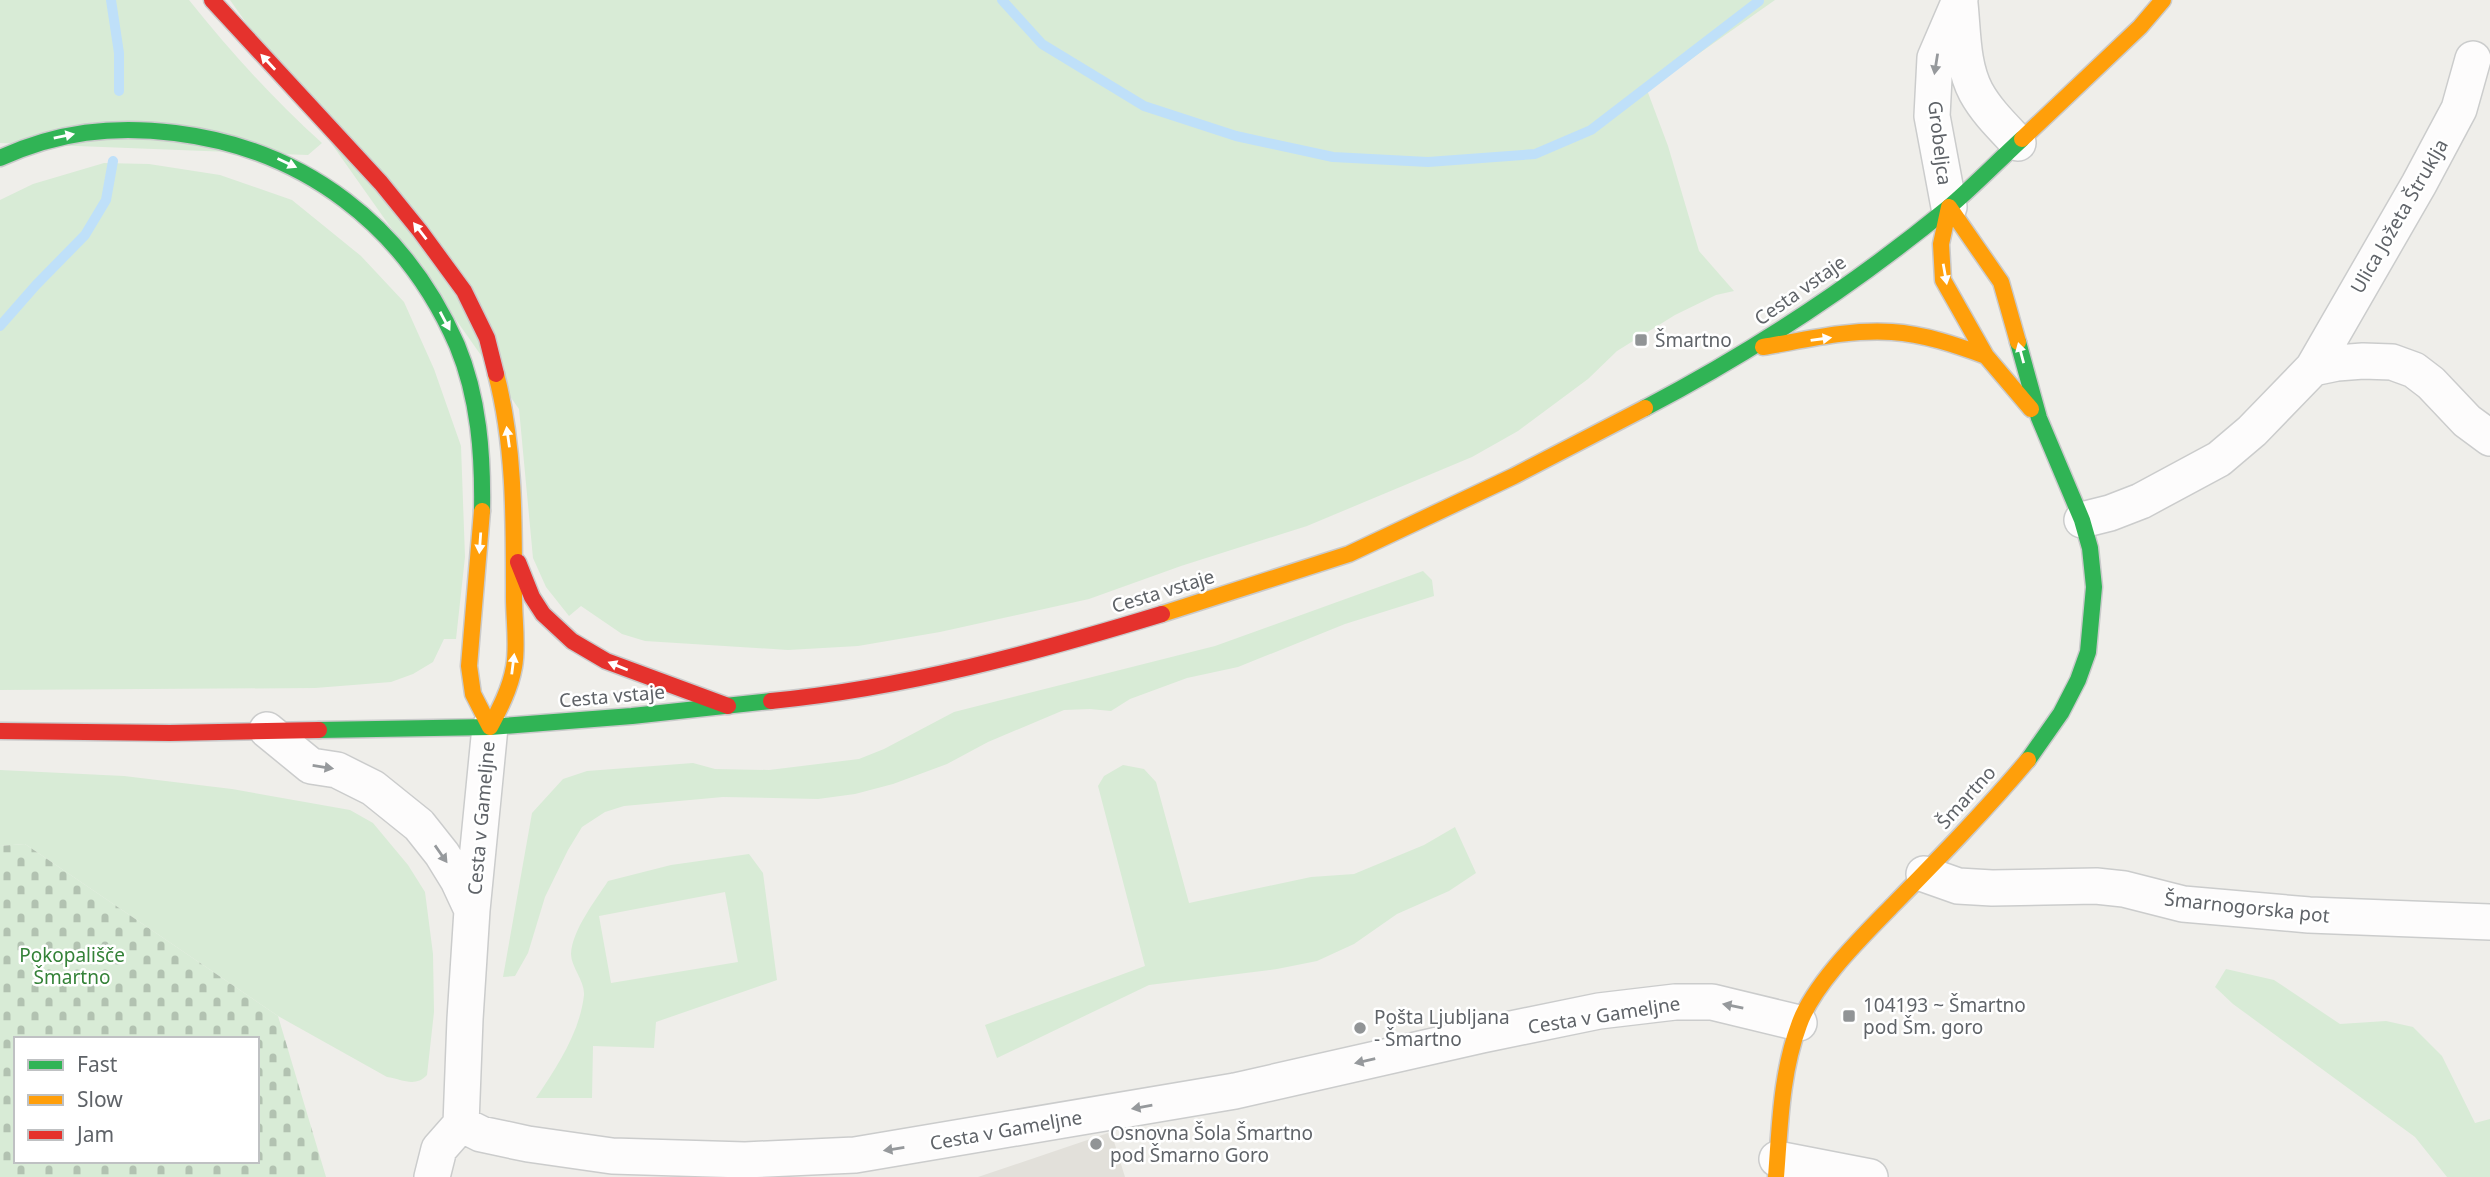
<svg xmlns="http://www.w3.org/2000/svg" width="2490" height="1177" viewBox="0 0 2490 1177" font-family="'Noto Sans',sans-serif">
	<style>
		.education { fill: #e2e0da }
		.grass { fill: #d8ebd6; fill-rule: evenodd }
		.cemetery { fill: url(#cemetery-stones); fill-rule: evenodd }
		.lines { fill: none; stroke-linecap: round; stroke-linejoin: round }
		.stream { stroke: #bfe0f9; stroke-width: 10 }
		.street-casing { stroke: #cbcccc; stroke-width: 38 }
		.fast-casing { stroke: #cacacb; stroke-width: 19 }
		.slow-casing { stroke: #cacacb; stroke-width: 19 }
		.jam-casing { stroke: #cacacb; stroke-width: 19 }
		.street { stroke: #fdfcfc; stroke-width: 35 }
		.fast { stroke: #30b455; stroke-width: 16 }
		.slow { stroke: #ff9f0a; stroke-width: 16 }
		.jam { stroke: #e5322d; stroke-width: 16 }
		.oneway { fill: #fff }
		.oneway2 { fill: #96999c }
		.poi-dot { fill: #919496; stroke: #fff; stroke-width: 2.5 }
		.labels { text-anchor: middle; stroke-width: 5; stroke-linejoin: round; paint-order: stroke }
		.street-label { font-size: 19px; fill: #5f6368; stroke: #fff }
		.poi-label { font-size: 19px; fill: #5f6368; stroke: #fff; text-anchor: start }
		.park-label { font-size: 19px; fill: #348238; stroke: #fff }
	</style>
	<defs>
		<pattern id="cemetery-stones" width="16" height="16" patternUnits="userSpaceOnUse" patternTransform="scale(1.75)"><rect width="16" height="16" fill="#d8ebd6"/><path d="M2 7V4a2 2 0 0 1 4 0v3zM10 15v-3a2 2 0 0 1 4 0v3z" fill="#b2c2b1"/></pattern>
	</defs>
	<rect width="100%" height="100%" fill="#efeeea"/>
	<!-- education -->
	<path class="education" d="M 1111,1132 L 1125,1177 L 978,1177 Z"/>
	<!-- grass -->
	<path class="grass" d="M 0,0 L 189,0 C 230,51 273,99 322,143 L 308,155 L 0,143 Z
		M 230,0 L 1775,0 L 1647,90 L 1668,146 L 1699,251 L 1734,291 L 1716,295 L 1675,315 L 1617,351 L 1588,379 L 1518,431 L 1472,457 L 1307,526 L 1181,566 L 1089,599 L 940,632 L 858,646 L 788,650 L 645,641 L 622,634 L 581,606 L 569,616 L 546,587 L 533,558 L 519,409 Z
		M 104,163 L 149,164 L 220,175 L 292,200 L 361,256 L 404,302 L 434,369 L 461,446 L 465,557 L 456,639 L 444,639 L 433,662 L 413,674 L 391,682 L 315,688 L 0,690 L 0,200 L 33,184 Z
		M 1423,571 L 1432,580 L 1434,596 L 1345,624 L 1238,667 L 1187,678 L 1130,699 L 1111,711 L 1090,709 L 1064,710 L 988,742 L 947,764 L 893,784 L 855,794 L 818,799 L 723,797 L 624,806 L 605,812 L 582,827 L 568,850 L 545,897 L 528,953 L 515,976 L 503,977 L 532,813 L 563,779 L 587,771 L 693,763 L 715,769 L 769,770 L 859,759 L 884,749 L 954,712 L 1215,646 Z
		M 1123,765 L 1144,769 L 1156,782 L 1189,903 L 1311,877 L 1354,874 L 1424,845 L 1455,827 L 1476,873 L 1449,891 L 1397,914 L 1354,944 L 1317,961 L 1277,969 L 1149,985 L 997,1058 L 985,1025 L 1145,966 L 1098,786 L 1104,776 Z
		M 0,770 L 124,776 L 232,789 L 350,810 L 373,823 L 408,865 L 425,892 L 433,954 L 434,1012 L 427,1075 C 415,1088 402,1079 387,1077 L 278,1016 L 25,844 L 0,846 Z
		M 749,854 L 763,873 L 777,980 L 656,1022 L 654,1048 L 593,1046 L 592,1098 L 536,1098 C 557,1067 580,1032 584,995 C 585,981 571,967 571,954 C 572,930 596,900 608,881 L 671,865 ZM 725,892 L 738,962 L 611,983 L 599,916 Z
		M 2226,969 L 2274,980 L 2340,1024 L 2386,1021 L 2413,1027 L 2442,1056 L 2475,1123 L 2490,1119 L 2490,1177 L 2447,1177 L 2415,1137 L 2233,1004 L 2215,987 Z"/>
	<!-- cemetery -->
	<path class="cemetery" d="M 25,844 L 278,1016 L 326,1177 L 0,1177 L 0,846 ZM 16,1039 L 257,1039 L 257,1161 L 16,1161 Z"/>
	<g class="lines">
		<!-- stream -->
		<path class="stream" d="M 111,0 L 119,53 L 119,91
			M 1002,0 L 1042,44 L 1144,106 L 1236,136 L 1333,157 L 1428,162 L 1535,154 L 1591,130 L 1759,1
			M 0,326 L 36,285 L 85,235 L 106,200 L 113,161"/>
		<!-- street casing -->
		<g class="street-casing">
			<path id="street" d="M 1960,4 C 1963,32 1962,66 1976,92 C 1987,112 2003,127 2018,143
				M 1949,207 L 1932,116 L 1935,58 L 1960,0
				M 2313,368 L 2419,184 L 2459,109 L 2473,59
				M 2082,520 L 2110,513 L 2141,501 L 2219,459 L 2252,431 L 2313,368 L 2337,363 L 2363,361 L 2392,362 L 2414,370 L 2431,383 L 2467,421 L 2490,438
				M 267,730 L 311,766 L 337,770 L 373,788 L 419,825 L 442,854 L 458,880 L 472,910
				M 1924,874 L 1958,886 L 1992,888 L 2096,886 L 2124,889 L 2183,904 L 2309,915 L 2490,922
				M 461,1124 L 481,1134 L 528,1144 L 612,1156 L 745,1160 L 855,1155 L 1235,1091 L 1482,1035 L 1599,1011 L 1675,1002 L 1712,1002 L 1799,1023
				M 461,1124 L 465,1019 L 472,910 L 490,727
				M 1777,1159 L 1870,1177
				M 432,1177 L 439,1149 L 461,1124"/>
		</g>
		<!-- fast casing -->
		<g class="fast-casing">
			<path id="fast" d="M 0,158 C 57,132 113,125 175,133 C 305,149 405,226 457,345 C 479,398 483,455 482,511
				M 2018,342 L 2039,418 L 2082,520 L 2090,548 L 2094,587 L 2088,652 L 2078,680 L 2061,713 L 2028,760
				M 1645,408 C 1752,352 1854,285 1948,208 C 1973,187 1997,162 2022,139
				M 319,730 L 490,727 L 632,716 L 771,701"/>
		</g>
		<!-- slow casing -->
		<g class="slow-casing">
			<path id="slow" d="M 2022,139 L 2140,27 L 2163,0
				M 1949,207 L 1941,244 L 1943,280 L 1986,356 L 2031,409
				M 1949,207 L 2001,282 L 2018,342
				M 1763,347 C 1805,340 1849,329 1892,332 C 1924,334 1956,345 1986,356
				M 482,511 L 469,666 L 473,694 L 490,727
				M 1162,614 L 1349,554 L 1514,476 L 1645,408
				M 490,727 C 500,708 510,689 514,667 C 518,646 514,620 514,598 C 514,523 515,446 496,374
				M 1776,1177 C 1780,1126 1781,1073 1799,1025 C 1813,984 1864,935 1894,904 C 1940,857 1986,810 2028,760"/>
		</g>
		<!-- jam casing -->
		<g class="jam-casing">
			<path id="jam" d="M 212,0 L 381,183 L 420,231 L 464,291 L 487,338 L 496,374
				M 518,562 L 532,597 L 543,614 L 572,641 L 606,661 L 728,706
				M 771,701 C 905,688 1034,653 1162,614
				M 0,731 L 170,733 L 319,730"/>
		</g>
		<!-- street -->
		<use href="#street" class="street"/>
		<!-- fast -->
		<use href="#fast" class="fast"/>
		<!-- slow -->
		<use href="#slow" class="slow"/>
		<!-- jam -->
		<use href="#jam" class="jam"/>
	</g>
	<!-- one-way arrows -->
	<defs><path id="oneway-solid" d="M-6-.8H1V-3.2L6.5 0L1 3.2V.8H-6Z" transform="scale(1.75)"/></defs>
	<g class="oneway">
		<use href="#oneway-solid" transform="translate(268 62) rotate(-133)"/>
		<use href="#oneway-solid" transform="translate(64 136) rotate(-12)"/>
		<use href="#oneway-solid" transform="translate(287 163) rotate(25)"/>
		<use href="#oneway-solid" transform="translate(420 231) rotate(-128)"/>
		<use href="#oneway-solid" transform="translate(1945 274) rotate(80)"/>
		<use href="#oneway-solid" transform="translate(445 321) rotate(62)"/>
		<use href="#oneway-solid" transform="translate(1821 339) rotate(-8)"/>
		<use href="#oneway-solid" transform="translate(2021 353) rotate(-105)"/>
		<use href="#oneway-solid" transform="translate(508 437) rotate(-98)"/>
		<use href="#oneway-solid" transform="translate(480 543) rotate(94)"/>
		<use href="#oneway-solid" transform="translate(513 664) rotate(-83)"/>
		<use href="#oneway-solid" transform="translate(618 666) rotate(-158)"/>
	</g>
	<g class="oneway2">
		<use href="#oneway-solid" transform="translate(1936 64) rotate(99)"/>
		<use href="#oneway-solid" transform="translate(323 767) rotate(9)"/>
		<use href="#oneway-solid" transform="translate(441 854) rotate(55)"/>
		<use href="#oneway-solid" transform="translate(1733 1006) rotate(-169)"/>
		<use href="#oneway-solid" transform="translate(1365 1061) rotate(167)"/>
		<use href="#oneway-solid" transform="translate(1142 1107) rotate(170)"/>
		<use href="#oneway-solid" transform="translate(894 1149) rotate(171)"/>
	</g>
	<!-- markers -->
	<g class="poi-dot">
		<rect x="1634" y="333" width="14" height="14" rx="3.5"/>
		<rect x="1842" y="1009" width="14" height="14" rx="3.5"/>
		<circle cx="1360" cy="1028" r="7"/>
		<circle cx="1096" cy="1144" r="7"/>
	</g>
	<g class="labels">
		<!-- street labels -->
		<g class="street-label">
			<text transform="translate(1940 143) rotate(83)" y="7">Grobeljca</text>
			<text transform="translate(2399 216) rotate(-60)" y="7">Ulica Jožeta Štruklja</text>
			<text transform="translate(1800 290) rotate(-35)" y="7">Cesta vstaje</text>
			<text transform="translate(1163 591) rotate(-17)" y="7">Cesta vstaje</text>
			<text transform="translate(612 696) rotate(-5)" y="7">Cesta vstaje</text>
			<text transform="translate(1966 797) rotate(-48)" y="7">Šmartno</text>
			<text transform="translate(481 818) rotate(-85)" y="7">Cesta v Gameljne</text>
			<text transform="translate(2247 907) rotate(6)" y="7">Šmarnogorska pot</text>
			<text transform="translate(1604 1015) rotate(-9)" y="7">Cesta v Gameljne</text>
			<text transform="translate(1006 1130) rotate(-10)" y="7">Cesta v Gameljne</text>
		</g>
		<!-- poi labels -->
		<g class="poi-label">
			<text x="1655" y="347">Šmartno</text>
			<text x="1863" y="1012">104193 ~ Šmartno<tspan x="1863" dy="22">pod Šm. goro</tspan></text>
			<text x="1374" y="1024">Pošta Ljubljana<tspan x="1374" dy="22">- Šmartno</tspan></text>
			<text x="1110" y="1140">Osnovna Šola Šmartno<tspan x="1110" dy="22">pod Šmarno Goro</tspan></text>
		</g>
		<!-- park labels -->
		<g class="park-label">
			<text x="72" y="962">Pokopališče<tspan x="72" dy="22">Šmartno</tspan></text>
		</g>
	</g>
	<!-- legend -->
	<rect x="14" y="1037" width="245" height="126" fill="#ffffff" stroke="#bfc1c3" stroke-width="2"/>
	<rect x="28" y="1060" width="35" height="10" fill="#30b455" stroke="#bfc1c3" stroke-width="2"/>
	<text x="77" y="1072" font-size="21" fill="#5f6368">Fast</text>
	<rect x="28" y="1095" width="35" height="10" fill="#ff9f0a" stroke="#bfc1c3" stroke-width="2"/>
	<text x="77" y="1107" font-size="21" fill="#5f6368">Slow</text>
	<rect x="28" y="1130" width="35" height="10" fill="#e5322d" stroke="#bfc1c3" stroke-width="2"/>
	<text x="77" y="1142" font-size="21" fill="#5f6368">Jam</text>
</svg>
